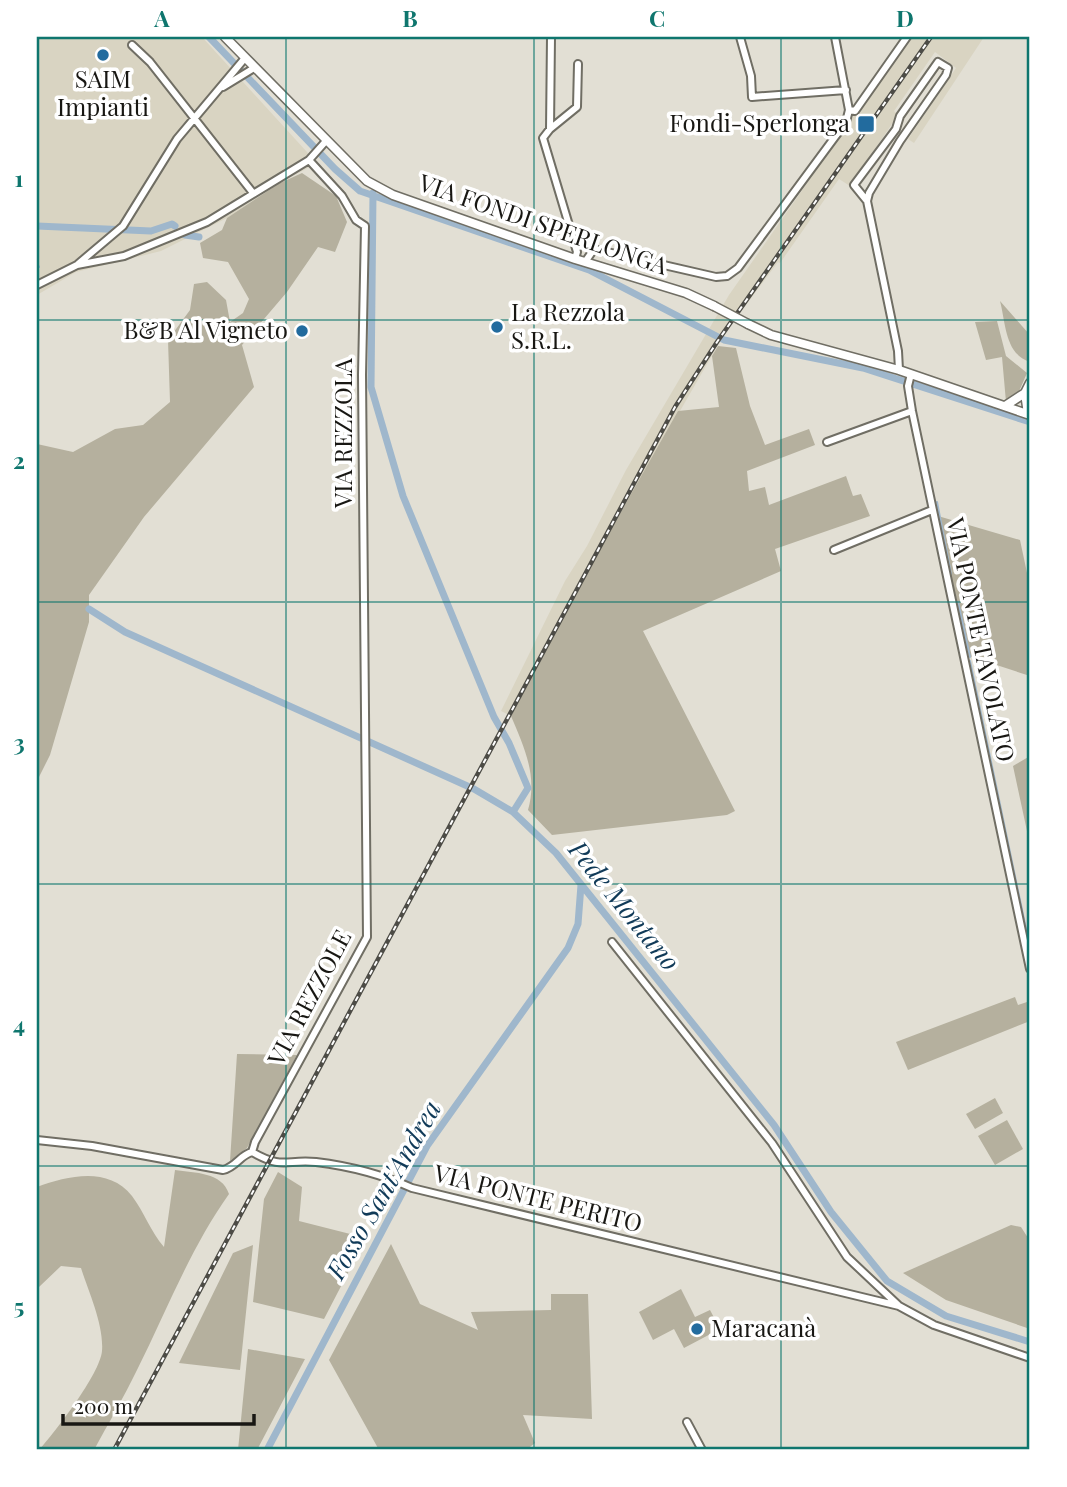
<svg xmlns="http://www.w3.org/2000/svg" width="1067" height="1487" viewBox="0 0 1067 1487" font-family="'Playfair Display',serif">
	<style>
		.built { fill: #d9d4c2 }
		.green { fill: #b5b09e }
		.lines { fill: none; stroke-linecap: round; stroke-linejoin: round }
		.stream { stroke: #9fb7cc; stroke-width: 2 }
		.canal { stroke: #9fb7cc; stroke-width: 7 }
		.minor-casing { stroke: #706e64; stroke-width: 10 }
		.tertiary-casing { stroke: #706e64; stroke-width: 11 }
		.minor { stroke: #fff; stroke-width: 6 }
		.tertiary { stroke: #fff; stroke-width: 8 }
		.rail-casing { stroke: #4d4c46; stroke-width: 4.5 }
		.rail { stroke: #fff; stroke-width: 2; stroke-dasharray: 5; stroke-linecap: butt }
		.tertiary-bridge-casing { stroke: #706e64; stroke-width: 11; stroke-linecap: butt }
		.tertiary-bridge { stroke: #fff; stroke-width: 8 }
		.grid { fill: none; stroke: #0f766e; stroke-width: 2; stroke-opacity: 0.55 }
		.poi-dot { fill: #226b9e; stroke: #fff; stroke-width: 2.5 }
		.labels { text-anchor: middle; stroke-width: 7; stroke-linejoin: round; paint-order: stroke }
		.poi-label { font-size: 24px; fill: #181713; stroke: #fff; text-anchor: end }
		.street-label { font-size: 24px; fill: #181713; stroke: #fff }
		.water-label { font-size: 26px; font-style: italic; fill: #103a58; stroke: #fff }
		.neatline { fill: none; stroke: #0f766e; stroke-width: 2.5 }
		.grid-label { font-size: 23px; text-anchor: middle; font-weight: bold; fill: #0f766e }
	</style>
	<rect width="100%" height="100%" fill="#e2dfd4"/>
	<!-- built -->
	<path class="built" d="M 37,37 L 202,37 L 317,163 L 278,184 L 227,218 L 161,251 L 76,272 L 37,295 Z
		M 909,37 L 984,37 L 914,143 L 908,139 L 956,68 L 935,52 L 894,111 L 898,115 L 850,186 L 839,179 L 780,263 L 778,262 L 725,333 L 583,579 L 511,716 L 501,711 L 565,581 L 587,546 L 626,470 L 729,295 Z"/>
	<!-- green -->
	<path class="green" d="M 302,173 L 336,196 L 347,222 L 335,252 L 318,247 L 287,292 L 242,345 L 254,387 L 144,517 L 89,595 L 89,622 L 50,755 L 37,781 L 37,444 L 73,452 L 115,429 L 143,425 L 170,402 L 168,340 L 190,310 L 194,284 L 207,282 L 226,300 L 230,322 L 243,313 L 249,299 L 228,262 L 203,258 L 200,243 L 222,230 L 227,218 L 278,184 Z
		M 1000,301 L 1030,335 L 1030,362 C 1005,354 1006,324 1000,301 Z
		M 997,321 L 1006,356 L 1027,373 L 1017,396 L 1006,402 L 1002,357 L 986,360 L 975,322 Z
		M 718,346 L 736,348 L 750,406 L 765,445 L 809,429 L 815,445 L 747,471 L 749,491 L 765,487 L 769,505 L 846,476 L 853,496 L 861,494 L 870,516 L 775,549 L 781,571 L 643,631 L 735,811 L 727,815 L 552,835 L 528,810 C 538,776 524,747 511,716 L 583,579 L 678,411 L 719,407 L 712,356 Z
		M 938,516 L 1020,540 L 1030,587 L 1030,676 L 969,656 Z
		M 1030,756 L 1030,845 L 1013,766 Z
		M 1015,997 L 1018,1005 L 1030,1001 L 1030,1021 L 908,1070 L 896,1042 Z
		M 237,1054 L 297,1055 L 247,1148 L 230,1161 Z
		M 995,1098 L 1003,1113 L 975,1129 L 966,1114 Z
		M 1007,1120 L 1023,1149 L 995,1165 L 978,1136 Z
		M 175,1170 C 195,1173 222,1172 229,1194 C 190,1249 167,1310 137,1370 C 124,1397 108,1424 94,1450 L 39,1450 C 55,1432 100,1374 102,1351 C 104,1325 89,1293 81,1268 L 61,1266 L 39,1287 L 37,1187 C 68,1176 108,1166 132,1196 C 144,1212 151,1232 164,1247 Z
		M 278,1172 L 302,1187 L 299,1221 L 366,1238 L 324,1319 L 253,1302 L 264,1199 Z
		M 1011,1225 L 1021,1227 L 1030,1241 L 1030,1329 L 946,1300 L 903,1273 Z
		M 391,1244 L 420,1304 L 478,1330 L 471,1312 L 551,1310 L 551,1294 L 588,1294 L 592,1419 L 523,1415 L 535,1443 L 526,1450 L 379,1450 L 329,1360 Z
		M 253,1245 L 240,1370 L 179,1363 L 233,1253 Z
		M 681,1289 L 695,1317 L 710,1310 L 720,1329 L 684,1348 L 674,1329 L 653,1340 L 639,1312 Z
		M 248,1349 L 305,1359 L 257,1450 L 238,1450 Z"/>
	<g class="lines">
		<!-- stream -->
		<path class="stream" d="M 37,263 L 39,267
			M 937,502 L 951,574
			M 958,602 L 970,657
			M 970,661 L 1030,948"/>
		<!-- canal -->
		<path class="canal" d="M 209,37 L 335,169 L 360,191 L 589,270 L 724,340 L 863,368 L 1030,422
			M 373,193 L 371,387 L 403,496 L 494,717 L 509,743 L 528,788 L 513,812
			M 37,226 L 151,231 L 172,224 L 175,226
			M 185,235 L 199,237
			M 89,609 L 125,632 L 474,789 L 513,812 L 556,853 L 774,1125 L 831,1212 L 887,1281 L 946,1316 L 1030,1342
			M 267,1450 L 427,1146 L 568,948 L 578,924 L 581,885"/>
		<!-- minor casing -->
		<g class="minor-casing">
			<path id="minor" d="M 551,37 L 550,129 L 543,138 L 577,252 L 575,259
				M 740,37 L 751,76 L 752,97 L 846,90
				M 835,37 L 849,110
				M 132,45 L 150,62 L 253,193
				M 223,87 L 254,68
				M 550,129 L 577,107 L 578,64
				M 867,201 L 854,185 L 896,129 L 900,116 L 938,62 L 948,68 L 946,75 L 900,141 L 869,193 L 867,201 L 898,351 L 899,370
				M 585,262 L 594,249 L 716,277 L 727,276 L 738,268 L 846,122 L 849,110 L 855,111 L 907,37
				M 78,264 L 123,226 L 177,139 L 245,58
				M 37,285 L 77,265 L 124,256 L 207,222 L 309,160 L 326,141
				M 911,374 L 908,386 L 912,411 L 1030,969
				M 827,442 L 912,411
				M 834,550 L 932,510
				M 612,942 L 772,1143 L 847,1257 L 898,1305
				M 37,1140 L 92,1146 L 223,1170 C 236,1167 240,1155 252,1152 C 284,1170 285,1159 316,1162 C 349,1166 381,1174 412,1188 L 899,1306 L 934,1325 L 1030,1358
				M 252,1152 L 255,1142 L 367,937 L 362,375 L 365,226 L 356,220 L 342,196 L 309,160
				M 687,1422 L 702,1450"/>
		</g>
		<!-- tertiary casing -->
		<g class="tertiary-casing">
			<path id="tertiary" d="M 225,37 L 367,181 L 393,195 L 575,259 L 686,293 L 714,306
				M 748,324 L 771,335 L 899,370 L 1030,415
				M 1025,393 L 1028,414
				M 1005,406 L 1025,393 L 1030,383"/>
		</g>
		<!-- minor -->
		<use href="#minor" class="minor"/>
		<!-- tertiary -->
		<use href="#tertiary" class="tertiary"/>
		<!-- rail casing -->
		<g class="rail-casing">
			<path id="rail" d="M 114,1450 L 675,407 L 717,342 L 931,37"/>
		</g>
		<!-- rail -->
		<use href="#rail" class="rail"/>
		<!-- tertiary-bridge casing -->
		<g class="tertiary-bridge-casing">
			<path id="tertiary-bridge" d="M 714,306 L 748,324"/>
		</g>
		<!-- tertiary-bridge -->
		<use href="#tertiary-bridge" class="tertiary-bridge"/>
	</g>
	<!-- grid -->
	<path class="grid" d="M 286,37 L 286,1450M 534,37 L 534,1450M 781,37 L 781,1450M 37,320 L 1030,320M 37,602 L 1030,602M 37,884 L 1030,884M 37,1166 L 1030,1166"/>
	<!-- markers -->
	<g class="poi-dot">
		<circle cx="103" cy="55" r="7"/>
		<rect x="857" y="115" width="18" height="18" rx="3.5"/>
		<circle cx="497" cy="327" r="7"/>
		<circle cx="302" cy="331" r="7"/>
		<circle cx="697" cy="1329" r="7"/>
	</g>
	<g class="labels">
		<!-- poi labels -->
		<g class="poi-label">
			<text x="103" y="88" text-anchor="middle">SAIM<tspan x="103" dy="28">Impianti</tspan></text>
			<text x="850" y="132">Fondi-Sperlonga</text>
			<text x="511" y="321" text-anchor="start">La Rezzola<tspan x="511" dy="28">S.R.L.</tspan></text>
			<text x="288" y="339">B&amp;B Al Vigneto</text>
			<text x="711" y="1337" text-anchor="start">Maracanà</text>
		</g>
		<!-- street labels -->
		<g class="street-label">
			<text transform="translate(543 225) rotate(19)" y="8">VIA FONDI SPERLONGA</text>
			<text transform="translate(344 433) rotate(-90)" y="8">VIA REZZOLA</text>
			<text transform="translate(980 640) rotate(78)" y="8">VIA PONTE TAVOLATO</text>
			<text transform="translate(310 998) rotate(-62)" y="8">VIA REZZOLE</text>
			<text transform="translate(538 1199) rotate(14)" y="8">VIA PONTE PERITO</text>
		</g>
		<!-- water labels -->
		<g class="water-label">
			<text transform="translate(624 906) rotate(51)" y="9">Pede Montano</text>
			<text transform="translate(384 1190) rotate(-60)" y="9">Fosso Sant'Andrea</text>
		</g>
	</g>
	<!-- border -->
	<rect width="1067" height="1487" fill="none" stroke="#ffffff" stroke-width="77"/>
	<!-- scale -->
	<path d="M63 1414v10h191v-10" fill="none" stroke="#181713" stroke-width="3.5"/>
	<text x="74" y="1414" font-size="21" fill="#181713" stroke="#ffffff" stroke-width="5" paint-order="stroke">200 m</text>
	<rect x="38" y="38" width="990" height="1410" class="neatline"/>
	<g class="grid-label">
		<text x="162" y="27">A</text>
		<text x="410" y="27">B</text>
		<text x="657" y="27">C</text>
		<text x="905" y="27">D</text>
		<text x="19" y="187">1</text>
		<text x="19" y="469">2</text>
		<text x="19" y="751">3</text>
		<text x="19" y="1033">4</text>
		<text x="19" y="1315">5</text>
	</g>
</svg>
